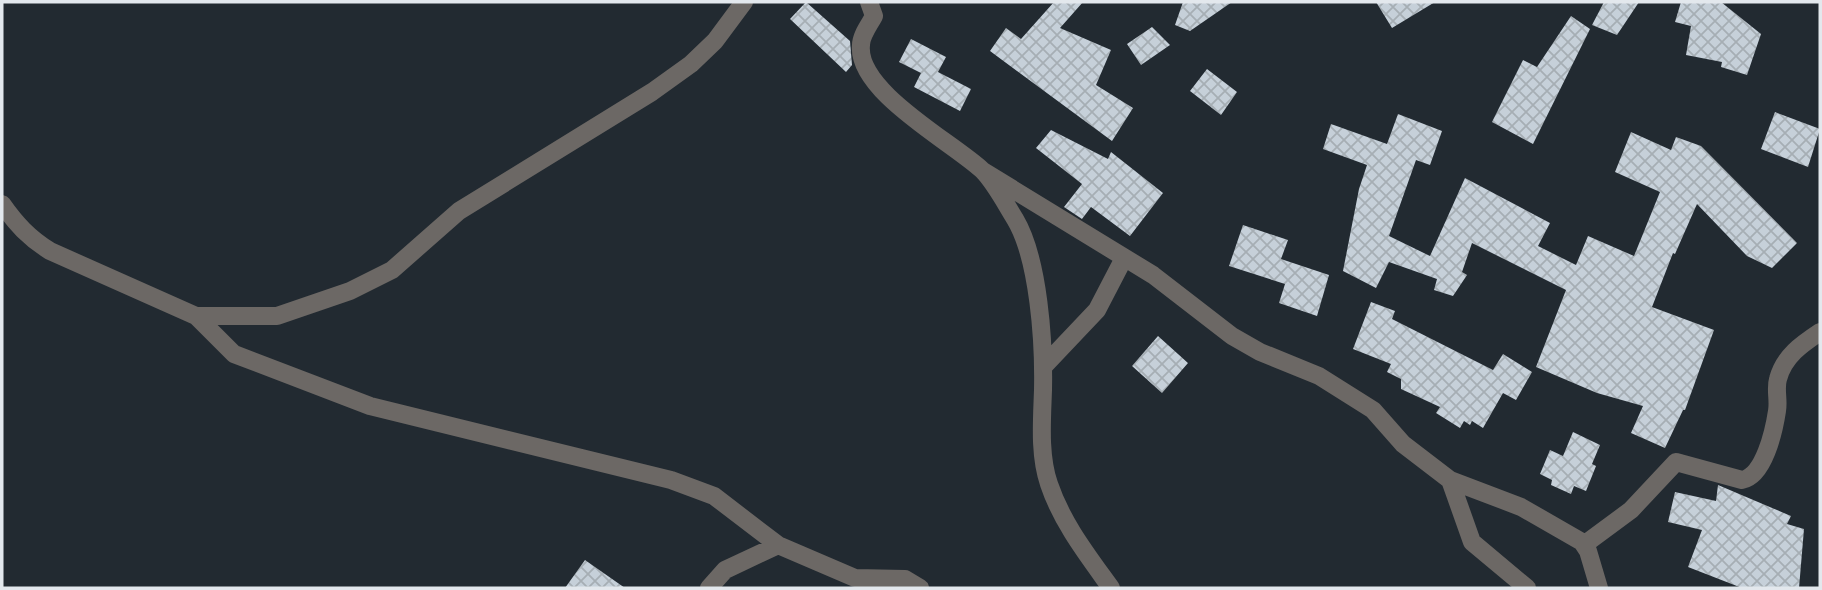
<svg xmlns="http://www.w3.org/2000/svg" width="1822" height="590" viewBox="0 0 1822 590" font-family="Quicksand,sans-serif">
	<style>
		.building { fill: url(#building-cross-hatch) }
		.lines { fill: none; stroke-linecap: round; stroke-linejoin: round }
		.minor { stroke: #6c6865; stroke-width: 18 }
	</style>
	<defs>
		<pattern id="building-cross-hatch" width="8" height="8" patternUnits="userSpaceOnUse" patternTransform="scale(1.75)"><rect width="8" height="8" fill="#c6d0d9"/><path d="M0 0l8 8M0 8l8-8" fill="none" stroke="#a6aeb4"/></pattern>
	</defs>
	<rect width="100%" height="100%" fill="#222a31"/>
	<!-- building -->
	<path class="building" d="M 806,2 L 850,41 L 852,65 L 846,72 L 790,19 Z
		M 1054,2 L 1083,2 L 1060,28 L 1111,50 L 1096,85 L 1133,108 L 1112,141 L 990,51 L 1006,28 L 1021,39 Z
		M 1183,2 L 1232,2 L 1190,31 L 1175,25 Z
		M 1376,2 L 1435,2 L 1392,28 Z
		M 1604,2 L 1639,2 L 1617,35 L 1592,25 Z
		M 1681,2 L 1721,2 L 1761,34 L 1747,75 L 1721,67 L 1722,62 L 1686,55 L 1691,26 L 1675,22 Z
		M 1571,16 L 1590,29 L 1533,144 L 1492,122 L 1523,60 L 1537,67 Z
		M 1152,27 L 1170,45 L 1141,65 L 1127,44 Z
		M 911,39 L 946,57 L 938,72 L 971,89 L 960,111 L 914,87 L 921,73 L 899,62 Z
		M 1207,69 L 1237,92 L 1221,115 L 1190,91 Z
		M 1775,112 L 1820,129 L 1808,167 L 1761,149 Z
		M 1398,114 L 1442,131 L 1430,165 L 1416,160 L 1389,236 L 1430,256 L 1465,178 L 1550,223 L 1538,246 L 1576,265 L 1588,236 L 1634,256 L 1660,192 L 1615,172 L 1631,132 L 1671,150 L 1676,137 L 1701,146 L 1797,243 L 1772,268 L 1747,256 L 1697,204 L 1675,254 L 1673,253 L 1652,307 L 1714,330 L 1685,410 L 1683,410 L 1665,448 L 1631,433 L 1643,406 L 1597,393 L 1536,367 L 1566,290 L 1472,243 L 1462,272 L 1467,275 L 1453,296 L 1434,290 L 1437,279 L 1389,262 L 1376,288 L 1343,271 L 1359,189 L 1367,165 L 1323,149 L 1331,124 L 1387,144 Z
		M 1051,130 L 1108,159 L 1111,152 L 1163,193 L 1130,236 L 1091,207 L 1082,219 L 1064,207 L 1082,184 L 1036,148 Z
		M 1243,225 L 1288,240 L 1281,259 L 1329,275 L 1317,316 L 1279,303 L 1285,284 L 1229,266 Z
		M 1371,302 L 1395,311 L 1392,319 L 1493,370 L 1503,354 L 1532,372 L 1516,400 L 1503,393 L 1483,428 L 1472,421 L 1470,425 L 1464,421 L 1460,428 L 1436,413 L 1440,407 L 1401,389 L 1401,379 L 1387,372 L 1391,364 L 1353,349 Z
		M 1158,336 L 1188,363 L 1162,393 L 1132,366 Z
		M 1573,432 L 1600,445 L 1592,464 L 1596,466 L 1586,491 L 1574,486 L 1571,494 L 1551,485 L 1552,480 L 1540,474 L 1550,450 L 1563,456 Z
		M 1718,485 L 1791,516 L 1787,524 L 1804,529 L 1799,588 L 1742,588 L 1688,567 L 1702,530 L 1668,522 L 1675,492 L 1716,501 Z
		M 585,560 L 625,588 L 565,588 Z"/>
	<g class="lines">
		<!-- minor -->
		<path class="minor" d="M 869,2 L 874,16 C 870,24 861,35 861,45 C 856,91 952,142 982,170 C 995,183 1005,203 1015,219 C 1039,259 1044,343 1043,390 C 1042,420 1039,455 1049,484 C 1062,523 1088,556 1111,588
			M 983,171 L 1153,275 L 1232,336 L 1260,352 L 1319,376 L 1373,410 L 1403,444 L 1450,480 L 1521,507 L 1582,542 L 1588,551 L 1599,588
			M 2,204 C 16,224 29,238 50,251 L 196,316 L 234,354 L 370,406 L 671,480 L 714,496 L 778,545 L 855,578 L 905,579 L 920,588
			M 196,316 L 277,316 L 350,291 L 392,270 L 459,211 L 652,92 L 691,64 L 715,41 L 744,2
			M 1043,367 L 1097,310 L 1124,258
			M 1450,480 L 1472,542 L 1527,588
			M 1585,544 L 1631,510 L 1676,462 L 1742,480 C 1764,476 1774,431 1777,411 C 1779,400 1775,389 1778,379 C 1784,356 1802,344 1820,332
			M 709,588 L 725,570 L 778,545"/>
	</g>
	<!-- border -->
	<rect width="1822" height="590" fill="none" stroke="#e3e8ed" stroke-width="7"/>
</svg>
